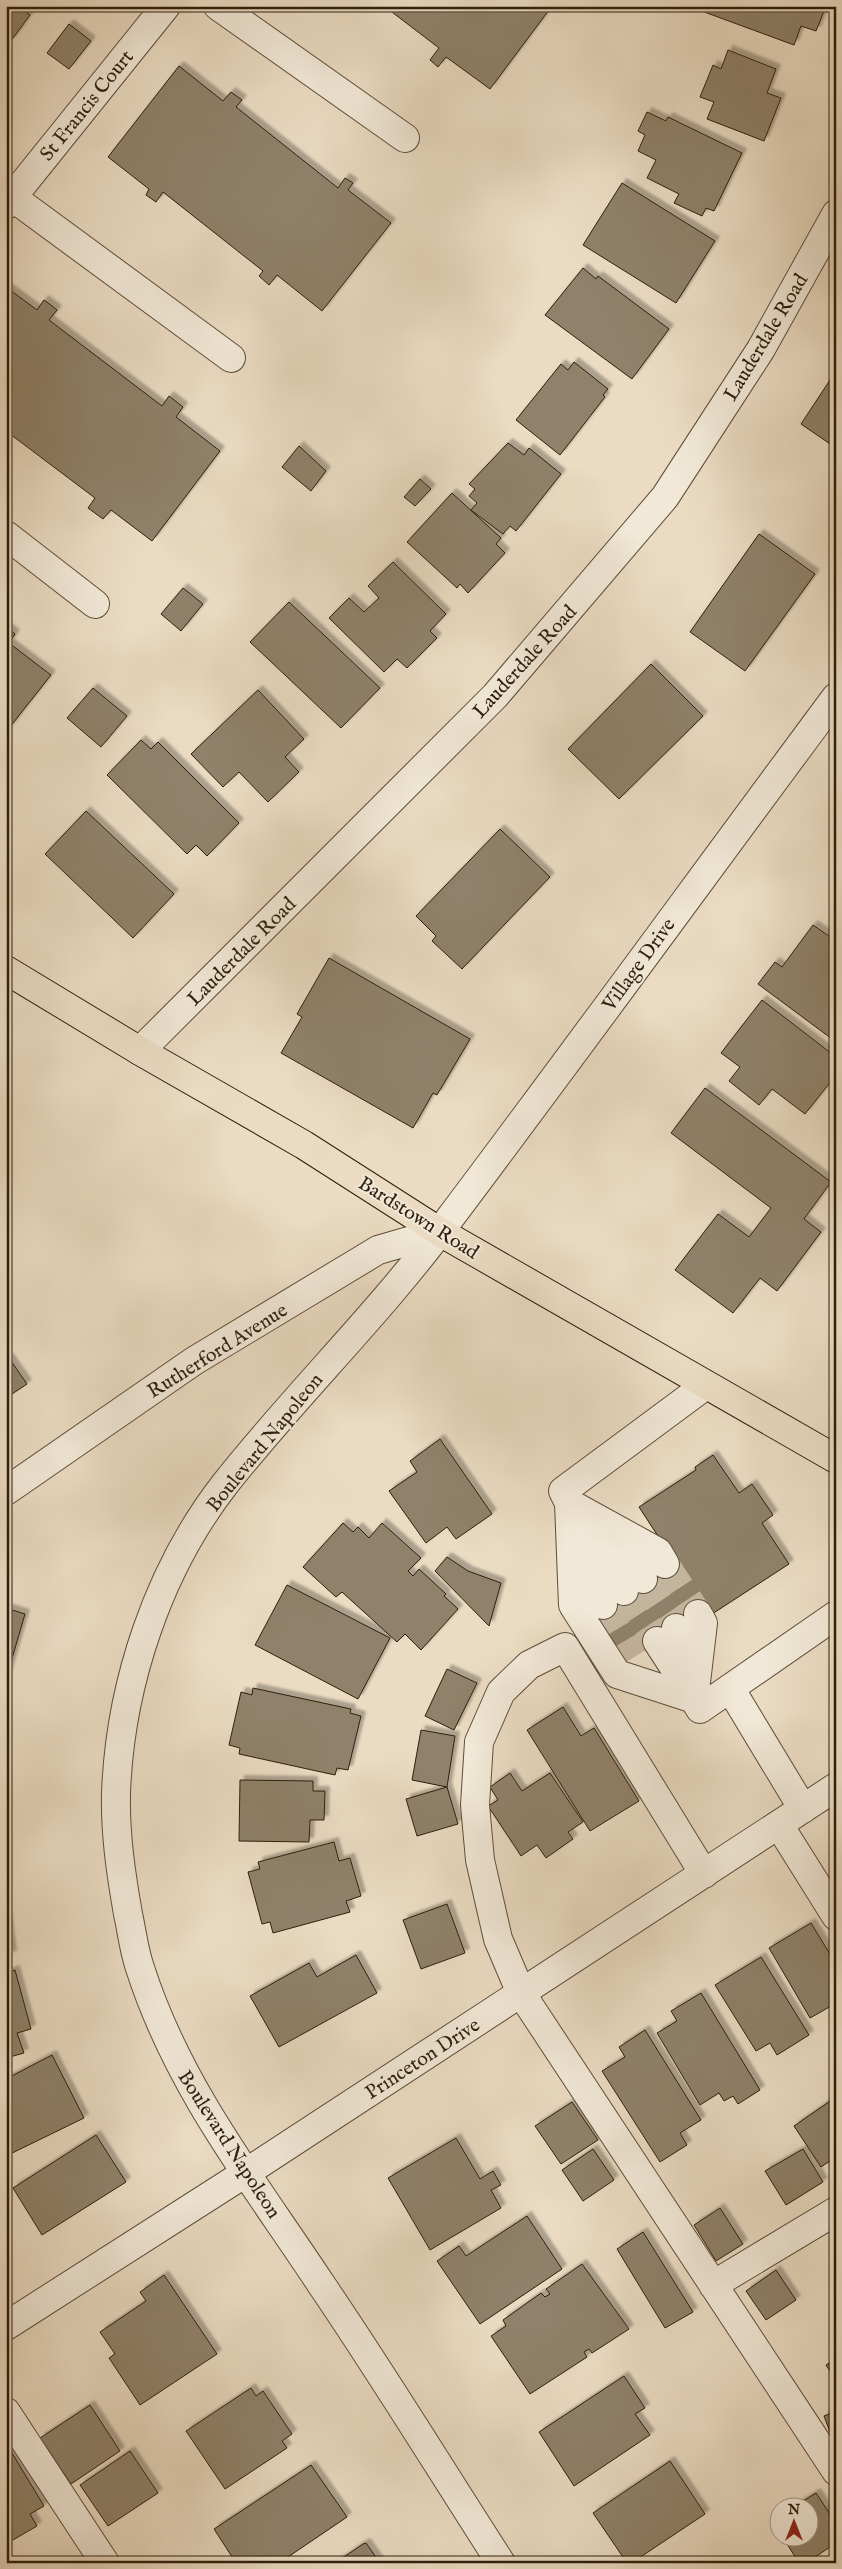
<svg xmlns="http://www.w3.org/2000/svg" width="842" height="2569" viewBox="0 0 842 2569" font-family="'IM FELL English',serif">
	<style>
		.building { fill: #8f816b; stroke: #2d1f0d; filter: url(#shadow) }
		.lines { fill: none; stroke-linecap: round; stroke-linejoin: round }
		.minor-tunnel { stroke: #c4b59e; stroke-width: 28; stroke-dasharray: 28 14; stroke-linecap: butt }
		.minor-casing { stroke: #5c4e3a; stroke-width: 30 }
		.major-casing { stroke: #2d1f0d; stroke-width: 30 }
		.minor { stroke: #f1e8d7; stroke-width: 28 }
		.major { stroke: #eadbc2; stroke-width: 28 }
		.labels { text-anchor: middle; stroke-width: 4; stroke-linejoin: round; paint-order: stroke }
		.street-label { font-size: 20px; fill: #2d1f0d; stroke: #f1e8d7 }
	</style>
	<defs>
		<filter id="shadow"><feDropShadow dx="4.5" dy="-4.5" stdDeviation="1" flood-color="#0004"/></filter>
	</defs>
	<rect width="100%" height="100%" fill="#eadbc2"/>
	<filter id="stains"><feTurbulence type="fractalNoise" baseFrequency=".004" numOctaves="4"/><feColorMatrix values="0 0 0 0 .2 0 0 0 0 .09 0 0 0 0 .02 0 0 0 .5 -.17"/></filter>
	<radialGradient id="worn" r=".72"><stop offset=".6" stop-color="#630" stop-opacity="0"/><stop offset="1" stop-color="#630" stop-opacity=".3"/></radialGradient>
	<!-- building -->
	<path class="building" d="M 6,6 L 26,6 L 23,10 L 30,15 L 11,41 L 6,37 Z
		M 384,6 L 552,6 L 490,89 L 446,57 L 438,67 L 430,60 L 439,48 Z
		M 688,6 L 826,6 L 816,31 L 801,26 L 794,45 Z
		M 69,24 L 91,41 L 69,69 L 47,53 Z
		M 728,50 L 776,69 L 767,93 L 781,98 L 764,141 L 707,119 L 714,102 L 700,97 L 713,65 L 721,69 Z
		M 179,66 L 223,101 L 231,92 L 242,100 L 236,107 L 338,188 L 345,178 L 353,183 L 348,190 L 391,223 L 322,311 L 277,275 L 269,285 L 259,276 L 263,271 L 163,192 L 156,202 L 146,195 L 149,189 L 108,157 Z
		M 647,112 L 666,121 L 668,117 L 742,153 L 714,211 L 706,208 L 702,216 L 674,203 L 679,194 L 647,178 L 656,160 L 638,151 L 645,135 L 638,131 Z
		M 622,183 L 715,241 L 676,303 L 583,245 Z
		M 583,268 L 596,279 L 598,276 L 669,329 L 632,379 L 545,315 Z
		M 6,287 L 37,310 L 44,300 L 52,306 L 57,310 L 49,320 L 162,406 L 169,396 L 183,407 L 176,417 L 220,451 L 152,541 L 111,510 L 103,519 L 88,508 L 95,498 L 6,431 Z
		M 574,362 L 608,389 L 603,395 L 605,397 L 560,455 L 516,420 L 561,364 L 568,370 Z
		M 836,371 L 836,448 L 801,424 Z
		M 508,443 L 524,455 L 529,448 L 561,474 L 516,531 L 510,526 L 503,534 L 471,510 L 477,503 L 469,496 L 475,489 L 469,484 Z
		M 299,446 L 326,471 L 311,491 L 282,467 Z
		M 420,479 L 431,489 L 415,506 L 404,497 Z
		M 452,493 L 501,538 L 496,544 L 505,553 L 468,593 L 460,584 L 457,588 L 407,542 Z
		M 759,534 L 815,574 L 745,671 L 690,632 Z
		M 393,562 L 446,614 L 430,631 L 437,638 L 407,668 L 397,659 L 384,672 L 329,618 L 349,598 L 364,612 L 379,598 L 368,586 Z
		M 183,588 L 203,604 L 181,631 L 161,614 Z
		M 289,602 L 380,688 L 341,728 L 250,642 Z
		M 6,627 L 15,634 L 9,643 L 51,675 L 6,732 Z
		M 651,664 L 703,716 L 619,799 L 568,749 Z
		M 93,688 L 127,716 L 101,747 L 67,718 Z
		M 258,690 L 304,739 L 285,757 L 299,772 L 268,802 L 239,772 L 223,787 L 191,754 Z
		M 141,740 L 151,749 L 158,742 L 239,823 L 207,856 L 196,845 L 187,854 L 107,775 Z
		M 86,811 L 174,894 L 133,938 L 45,854 Z
		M 500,829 L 550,877 L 462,969 L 432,941 L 436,936 L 416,916 Z
		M 813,925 L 836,941 L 836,1042 L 758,984 L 775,962 L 782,967 Z
		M 329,958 L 470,1039 L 437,1095 L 433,1093 L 413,1128 L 281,1053 L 302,1017 L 297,1014 Z
		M 762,1000 L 836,1057 L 836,1075 L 805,1114 L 772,1089 L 759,1105 L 729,1081 L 740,1067 L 721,1053 Z
		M 705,1088 L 831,1182 L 804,1219 L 821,1232 L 777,1291 L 760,1278 L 733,1313 L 675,1270 L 718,1214 L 749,1237 L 771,1208 L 671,1133 Z
		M 9,1358 L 27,1384 L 6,1398 L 6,1360 Z
		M 440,1439 L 492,1514 L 456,1539 L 447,1527 L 426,1543 L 389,1491 L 417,1472 L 410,1461 Z
		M 713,1455 L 739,1493 L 752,1484 L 773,1515 L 762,1523 L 789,1564 L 712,1614 L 657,1641 L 620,1665 L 588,1615 L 673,1559 L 639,1507 L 696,1470 L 695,1467 Z
		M 343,1523 L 353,1532 L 358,1527 L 369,1538 L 382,1523 L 421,1558 L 408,1571 L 413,1576 L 419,1569 L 446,1594 L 444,1596 L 458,1609 L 421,1650 L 405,1634 L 397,1642 L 342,1592 L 336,1597 L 303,1567 Z
		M 447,1557 L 468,1571 L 501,1583 L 489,1626 L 435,1571 Z
		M 287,1585 L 390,1638 L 358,1699 L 255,1645 Z
		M 6,1608 L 25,1614 L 6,1679 Z
		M 447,1669 L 477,1683 L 454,1730 L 425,1716 Z
		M 253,1688 L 351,1709 L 350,1713 L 361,1716 L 348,1770 L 337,1768 L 335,1775 L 239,1754 L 240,1748 L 229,1745 L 241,1692 L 252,1695 Z
		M 563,1707 L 581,1736 L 594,1728 L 639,1801 L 590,1831 L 527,1730 Z
		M 421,1730 L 455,1736 L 447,1787 L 412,1780 Z
		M 510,1773 L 522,1791 L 550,1773 L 583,1822 L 568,1832 L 573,1839 L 546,1858 L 537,1845 L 521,1856 L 488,1806 L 498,1800 L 490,1787 Z
		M 240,1780 L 313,1781 L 313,1791 L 325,1791 L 324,1820 L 310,1820 L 309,1842 L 239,1841 Z
		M 447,1787 L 458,1824 L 417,1836 L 406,1799 Z
		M 334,1842 L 339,1861 L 350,1858 L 361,1896 L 346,1901 L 350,1912 L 273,1933 L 270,1922 L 262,1924 L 248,1872 L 260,1869 L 258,1862 Z
		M 447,1904 L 465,1953 L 421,1969 L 403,1920 Z
		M 6,1911 L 12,1955 L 6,1956 Z
		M 811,1923 L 836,1964 L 836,2011 L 831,2006 L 810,2018 L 769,1948 Z
		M 356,1955 L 377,1993 L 279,2047 L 250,1996 L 309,1963 L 317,1977 Z
		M 761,1957 L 809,2035 L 777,2055 L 770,2043 L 756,2051 L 715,1985 Z
		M 15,1970 L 31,2029 L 17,2033 L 24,2053 L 6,2058 L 6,1973 Z
		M 701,1993 L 760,2090 L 738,2104 L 733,2096 L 724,2101 L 719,2093 L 700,2105 L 657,2033 L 677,2021 L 671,2011 Z
		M 645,2030 L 701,2120 L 680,2133 L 687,2145 L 660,2162 L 602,2071 L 625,2057 L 619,2047 Z
		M 52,2055 L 84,2118 L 6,2156 L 6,2079 Z
		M 836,2097 L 836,2157 L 821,2167 L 794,2126 Z
		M 572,2102 L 598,2140 L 561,2164 L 535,2126 Z
		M 96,2135 L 126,2182 L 42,2235 L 13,2188 Z
		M 456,2138 L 480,2179 L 493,2171 L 501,2185 L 491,2190 L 501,2208 L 430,2250 L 388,2178 Z
		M 593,2149 L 614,2180 L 583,2201 L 562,2170 Z
		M 803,2149 L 823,2182 L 786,2205 L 765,2171 Z
		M 720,2208 L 743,2244 L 716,2261 L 694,2225 Z
		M 527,2216 L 562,2269 L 480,2324 L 437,2261 L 459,2246 L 466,2256 Z
		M 643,2232 L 693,2312 L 665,2328 L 617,2249 Z
		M 582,2264 L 629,2329 L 592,2353 L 589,2349 L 584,2352 L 587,2357 L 530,2394 L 491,2336 L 506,2326 L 503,2320 L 541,2293 L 545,2297 L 550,2294 L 546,2289 Z
		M 776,2270 L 796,2300 L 766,2320 L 746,2291 Z
		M 164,2275 L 217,2354 L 140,2405 L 111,2361 L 109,2358 L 115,2354 L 100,2332 L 146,2301 L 140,2292 Z
		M 836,2359 L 836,2380 L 826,2365 Z
		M 624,2376 L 645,2408 L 635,2414 L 650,2435 L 574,2486 L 539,2432 Z
		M 251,2388 L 256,2396 L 263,2391 L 292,2434 L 282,2441 L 287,2448 L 225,2489 L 186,2431 Z
		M 90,2405 L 120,2451 L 71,2484 L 40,2438 Z
		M 836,2411 L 836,2429 L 830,2432 L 824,2416 Z
		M 6,2443 L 44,2506 L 30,2514 L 37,2526 L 6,2544 Z
		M 130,2451 L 158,2493 L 108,2526 L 80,2485 Z
		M 670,2461 L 705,2514 L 633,2562 L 627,2563 L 593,2513 Z
		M 311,2465 L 347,2517 L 279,2563 L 236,2563 L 214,2529 Z
		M 816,2493 L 836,2523 L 836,2543 L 806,2563 L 799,2563 L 782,2536 L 810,2536 L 810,2506 L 795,2506 Z
		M 366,2543 L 380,2563 L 335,2563 L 363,2544 Z"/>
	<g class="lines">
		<!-- minor-tunnel -->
		<path class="minor-tunnel" d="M 665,1564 L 698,1614
			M 643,1579 L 676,1628
			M 624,1591 L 657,1641
			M 603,1605 L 634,1657"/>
		<!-- minor casing -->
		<g class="minor-casing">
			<path id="minor" d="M 218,6 L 405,138
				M 12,197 L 231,358
				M 6,205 L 166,6
				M 6,535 L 95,604
				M 140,1051 L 495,696 L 665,497 L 761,349 L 836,214
				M 6,1491 L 194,1361 L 378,1250 L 440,1232
				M 569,1503 L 573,1605 L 617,1674 L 694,1699
				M 596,1528 L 637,1567 L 643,1579
				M 591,1538 L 624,1591
				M 582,1551 L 592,1587 L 603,1605
				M 665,1564 L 658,1552 L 569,1503 L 563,1491 L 706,1385
				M 698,1614 L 703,1623 L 694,1699 L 700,1709 L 836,1615
				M 676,1628 L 684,1640 L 690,1673
				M 657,1641 L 688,1689
				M 730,1688 L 803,1809
				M 779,1825 L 836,1916
				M 704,1874 L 565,1647 L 529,1665 L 501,1692 L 479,1742 L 475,1805 L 480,1860 L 498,1939 L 521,1993 L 836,2471
				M 713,2285 L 836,2211
				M 6,2326 L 247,2172 L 836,1787
				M 6,2412 L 105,2563
				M 501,2563 C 441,2470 383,2375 321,2284 C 253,2181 178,2087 140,1968 C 134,1951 132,1932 128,1914 C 121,1874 115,1834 116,1793 C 120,1685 158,1570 225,1484 C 296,1394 379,1314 447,1222 C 578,1048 706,872 836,697"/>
		</g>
		<!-- major casing -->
		<g class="major-casing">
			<path id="major" d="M 6,970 L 140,1051 L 304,1145 L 440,1232 L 836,1459"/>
		</g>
		<!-- minor -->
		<use href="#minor" class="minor"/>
		<!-- major -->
		<use href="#major" class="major"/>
	</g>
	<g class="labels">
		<!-- street labels -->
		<g class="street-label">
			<text transform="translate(86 105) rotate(-51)" y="7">St Francis Court</text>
			<text transform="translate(765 337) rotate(-59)" y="7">Lauderdale Road</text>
			<text transform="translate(524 661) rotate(-48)" y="7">Lauderdale Road</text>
			<text transform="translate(241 951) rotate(-45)" y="7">Lauderdale Road</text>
			<text transform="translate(638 964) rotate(-54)" y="7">Village Drive</text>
			<text transform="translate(419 1217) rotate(32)" y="7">Bardstown Road</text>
			<text transform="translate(217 1350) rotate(-32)" y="7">Rutherford Avenue</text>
			<text transform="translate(264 1442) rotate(-51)" y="7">Boulevard Napoleon</text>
			<text transform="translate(422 2058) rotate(-33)" y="7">Princeton Drive</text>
			<text transform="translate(230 2144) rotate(57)" y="7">Boulevard Napoleon</text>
		</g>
	</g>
	<!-- margin -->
	<rect width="842" height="2569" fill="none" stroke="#eadbc2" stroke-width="25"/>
	<rect x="8" y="8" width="827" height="2554" fill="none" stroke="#2d1f0d" stroke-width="2.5"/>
	<rect x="12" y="12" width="817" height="2544" fill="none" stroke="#2d1f0d"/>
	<!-- north arrow -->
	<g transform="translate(794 2522)"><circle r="24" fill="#f1e8d7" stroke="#a39886"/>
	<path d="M0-4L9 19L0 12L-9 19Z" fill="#8f2418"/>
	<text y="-8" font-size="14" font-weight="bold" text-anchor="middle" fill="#2d1f0d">N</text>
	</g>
	<rect width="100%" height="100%" filter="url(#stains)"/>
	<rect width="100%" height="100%" fill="url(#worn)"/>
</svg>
